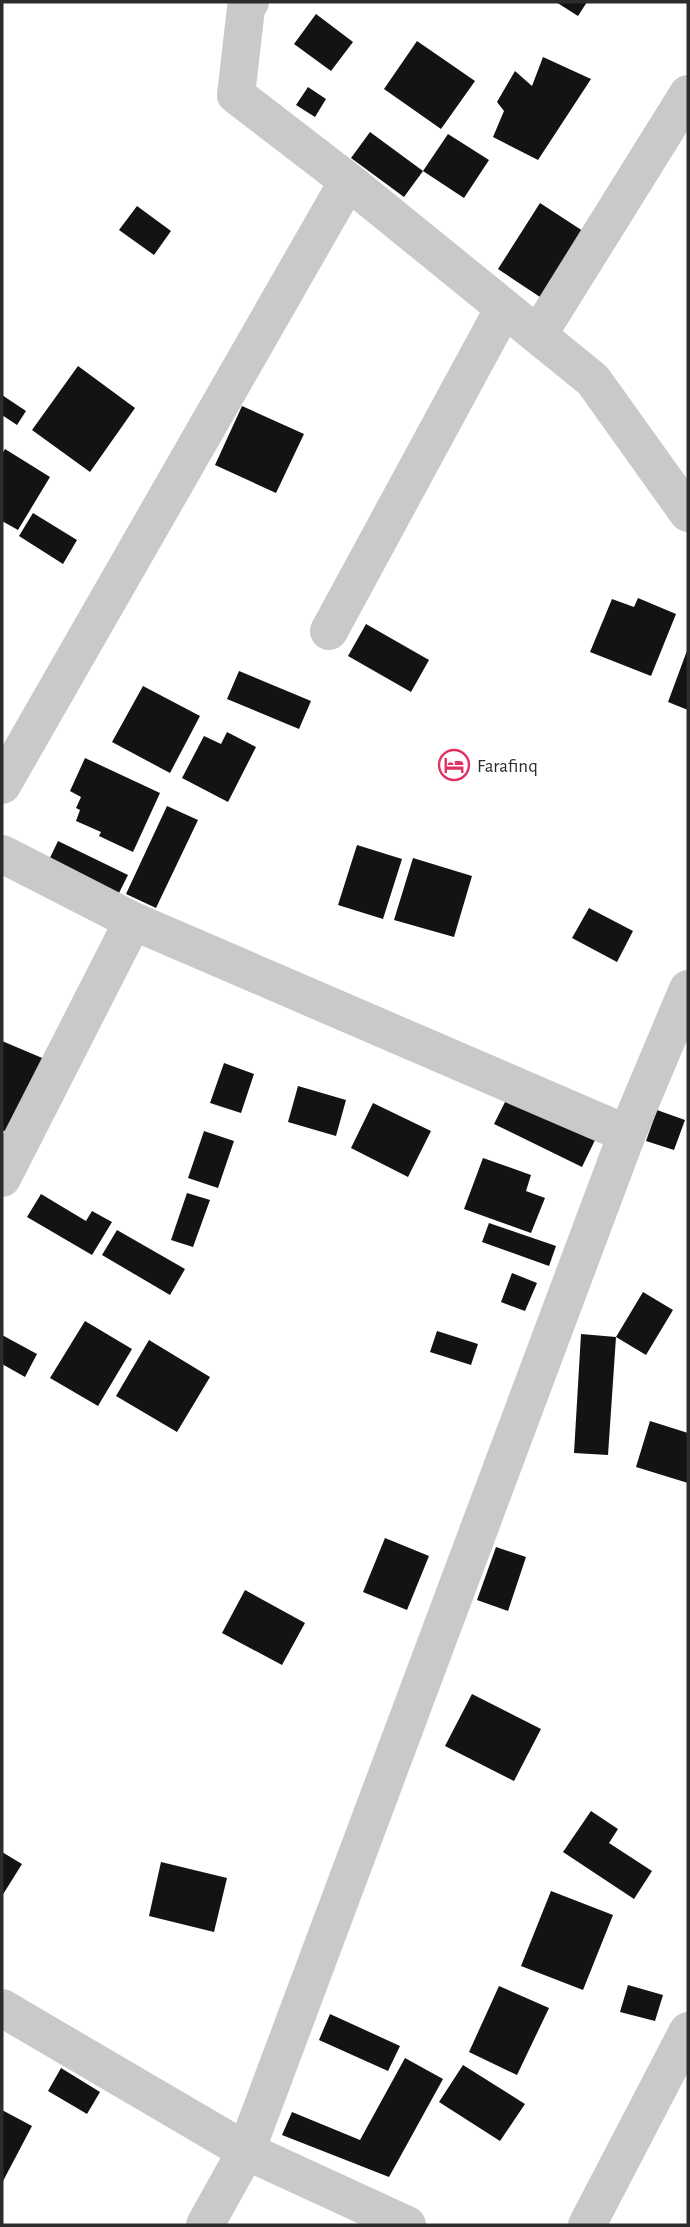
<svg xmlns="http://www.w3.org/2000/svg" width="690" height="2227" viewBox="0 0 690 2227" font-family="'Alegreya Sans',sans-serif">
	<style>
		.building { fill: #131313 }
		.lines { fill: none; stroke-linecap: round; stroke-linejoin: round }
		.minor { stroke: #c9c9c9; stroke-width: 38 }
		.labels { text-anchor: middle; stroke-width: 7; stroke-linejoin: round; paint-order: stroke }
		.poi-label { font-size: 19px; fill: #2c2c2c; stroke: #fff; text-anchor: start }
	</style>
	<rect width="100%" height="100%" fill="#fff"/>
	<!-- building -->
	<path class="building" d="M 556,2 L 587,2 L 578,16 Z
		M 316,14 L 353,42 L 331,71 L 294,44 Z
		M 417,41 L 475,81 L 441,129 L 384,89 Z
		M 543,57 L 591,79 L 538,160 L 493,137 L 504,111 L 497,102 L 515,71 L 532,86 Z
		M 308,87 L 326,99 L 315,117 L 296,105 Z
		M 370,132 L 423,171 L 448,134 L 489,160 L 464,198 L 423,171 L 404,197 L 351,158 Z
		M 540,203 L 586,233 L 543,299 L 498,269 Z
		M 137,206 L 171,231 L 154,255 L 119,230 Z
		M 78,366 L 135,408 L 90,472 L 32,430 Z
		M 2,395 L 26,411 L 17,425 L 2,415 Z
		M 242,406 L 304,434 L 276,493 L 215,465 Z
		M 5,449 L 50,477 L 18,530 L 2,521 L 2,454 Z
		M 33,513 L 77,540 L 63,564 L 19,536 Z
		M 638,598 L 676,614 L 651,676 L 590,652 L 612,599 L 634,607 Z
		M 366,624 L 429,660 L 411,692 L 348,656 Z
		M 688,648 L 688,710 L 668,702 Z
		M 239,671 L 311,701 L 299,729 L 227,699 Z
		M 143,686 L 200,716 L 170,773 L 112,742 Z
		M 227,732 L 256,747 L 228,802 L 182,778 L 204,736 L 221,744 Z
		M 85,758 L 160,793 L 133,852 L 99,836 L 101,832 L 76,821 L 80,810 L 76,808 L 81,797 L 70,791 Z
		M 167,806 L 198,820 L 156,908 L 126,894 Z
		M 58,841 L 128,875 L 118,895 L 48,862 Z
		M 357,845 L 402,859 L 383,919 L 338,905 Z
		M 413,858 L 472,876 L 454,937 L 394,920 Z
		M 589,908 L 633,931 L 617,962 L 572,938 Z
		M 2,1041 L 47,1060 L 14,1135 L 2,1130 Z
		M 224,1063 L 254,1074 L 241,1113 L 210,1103 Z
		M 298,1086 L 346,1100 L 336,1136 L 288,1122 Z
		M 508,1096 L 596,1138 L 582,1167 L 494,1124 Z
		M 373,1103 L 431,1131 L 408,1177 L 351,1148 Z
		M 657,1110 L 685,1120 L 674,1150 L 646,1141 Z
		M 204,1131 L 234,1141 L 218,1188 L 188,1178 Z
		M 483,1158 L 531,1175 L 526,1191 L 545,1198 L 531,1233 L 464,1209 Z
		M 187,1193 L 210,1200 L 193,1247 L 171,1240 Z
		M 41,1194 L 86,1221 L 92,1211 L 112,1222 L 92,1255 L 27,1217 Z
		M 489,1223 L 556,1246 L 549,1266 L 482,1242 Z
		M 117,1230 L 185,1269 L 170,1295 L 102,1255 Z
		M 512,1273 L 537,1283 L 525,1311 L 501,1302 Z
		M 643,1292 L 673,1310 L 646,1355 L 616,1337 Z
		M 85,1321 L 132,1349 L 98,1406 L 50,1378 Z
		M 437,1331 L 478,1344 L 471,1365 L 430,1352 Z
		M 581,1334 L 616,1337 L 608,1455 L 574,1453 Z
		M 2,1335 L 37,1354 L 25,1377 L 2,1364 Z
		M 149,1340 L 210,1377 L 177,1432 L 116,1396 Z
		M 650,1421 L 688,1433 L 688,1483 L 636,1467 Z
		M 385,1538 L 429,1556 L 407,1610 L 363,1592 Z
		M 496,1547 L 526,1557 L 508,1611 L 477,1600 Z
		M 245,1590 L 305,1623 L 282,1665 L 222,1633 Z
		M 472,1694 L 541,1729 L 514,1781 L 445,1746 Z
		M 591,1811 L 618,1829 L 609,1843 L 652,1871 L 634,1899 L 563,1852 Z
		M 2,1852 L 22,1864 L 2,1896 Z
		M 161,1862 L 227,1878 L 214,1932 L 149,1916 Z
		M 551,1891 L 613,1915 L 583,1990 L 521,1966 Z
		M 628,1985 L 663,1995 L 655,2021 L 620,2012 Z
		M 499,1986 L 549,2008 L 517,2075 L 469,2052 Z
		M 330,2014 L 400,2046 L 388,2071 L 319,2040 Z
		M 405,2058 L 443,2079 L 389,2177 L 282,2135 L 292,2112 L 360,2140 Z
		M 463,2065 L 525,2104 L 500,2141 L 439,2102 Z
		M 61,2068 L 100,2092 L 87,2114 L 48,2091 Z
		M 2,2110 L 32,2126 L 2,2183 Z"/>
	<g class="lines">
		<!-- minor -->
		<path class="minor" d="M 250,2 L 246,8 L 236,95 L 348,181 L 593,380 L 688,513
			M 538,335 L 688,94
			M 329,631 L 504,308
			M 2,785 L 348,181
			M 2,854 L 133,921 L 627,1134
			M 2,1178 L 133,921
			M 2,2008 L 246,2151 L 407,2225
			M 205,2225 L 246,2151 L 627,1134 L 688,989
			M 587,2225 L 688,2031"/>
	</g>
	<!-- icons -->
	<defs>
		<g id="hotel-ring" transform="scale(1.575)"><circle r="9.5" fill="#fff" stroke="#e13161" stroke-width="1.5"/><path d="M-6-4.5h1.5V1H6V5H4.5V3h-9V5H-6ZM-4 0a1.8 1.8 0 1 1 3.6 0ZM.5 0V-2.5h3Q6-2.5 6 0Z" fill="#e13161"/></g>
	</defs>
	<g fill-rule="evenodd">
		<use href="#hotel-ring" x="454" y="765"/>
	</g>
	<g class="labels">
		<!-- poi labels -->
		<g class="poi-label">
			<text x="477" y="772">Farafinq</text>
		</g>
	</g>
	<!-- border -->
	<rect width="690" height="2227" fill="none" stroke="#2c2c2c" stroke-width="7"/>
</svg>
